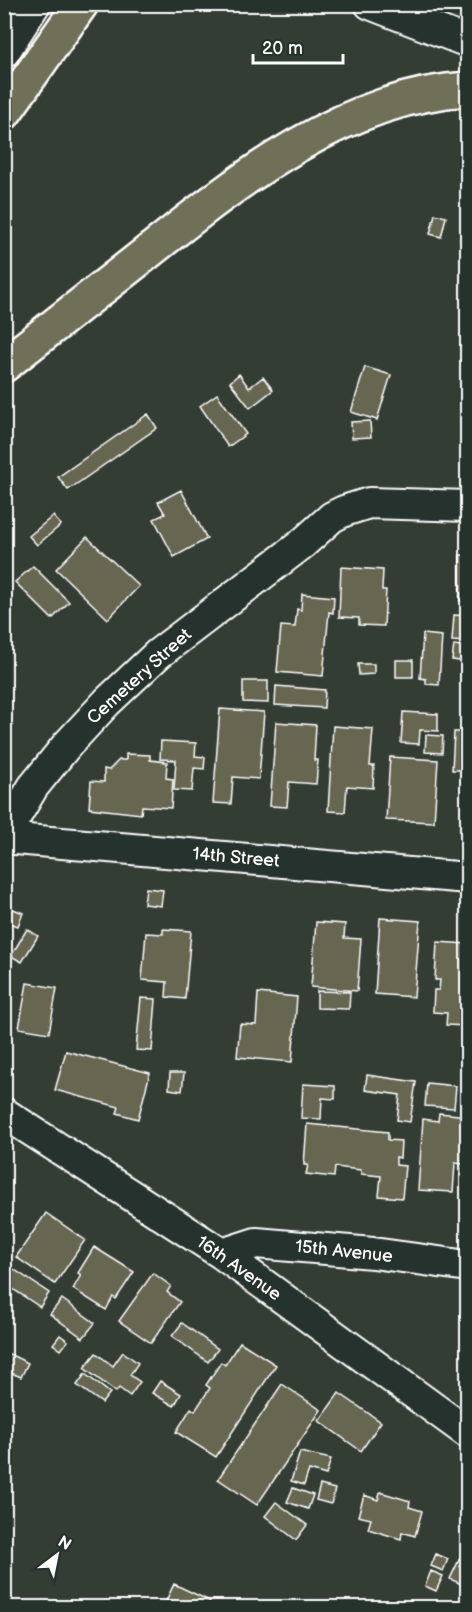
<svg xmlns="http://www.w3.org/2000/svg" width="472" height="1612" viewBox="0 0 472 1612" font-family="'Balsamiq Sans',sans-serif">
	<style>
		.building { fill: #666651; stroke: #fff; stroke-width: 1.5 }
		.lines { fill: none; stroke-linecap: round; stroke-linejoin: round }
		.minor-casing { stroke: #fff; stroke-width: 34 }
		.major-casing { stroke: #fff; stroke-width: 38 }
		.minor { stroke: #26332d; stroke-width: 30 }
		.major { stroke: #706f59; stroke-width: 33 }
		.labels { text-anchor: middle; stroke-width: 4.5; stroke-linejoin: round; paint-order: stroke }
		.street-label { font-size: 18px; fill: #fff; stroke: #26332d }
	</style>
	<rect width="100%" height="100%" fill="#333d34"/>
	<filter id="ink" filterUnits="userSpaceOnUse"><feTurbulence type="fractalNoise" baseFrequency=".0167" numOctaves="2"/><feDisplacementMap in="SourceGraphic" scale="12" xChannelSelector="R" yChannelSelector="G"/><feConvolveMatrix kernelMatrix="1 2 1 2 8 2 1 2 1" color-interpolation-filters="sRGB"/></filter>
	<g filter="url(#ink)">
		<!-- building -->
		<path class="building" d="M 435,214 L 446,217 L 441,237 L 430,234 Z
			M 468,217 L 468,243 L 460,240 Z
			M 365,367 L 391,375 L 377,420 L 351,412 Z
			M 239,374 L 249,388 L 263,377 L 273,390 L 250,408 L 230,382 Z
			M 217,394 L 246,434 L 228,447 L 200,406 Z
			M 148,414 L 157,428 L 68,490 L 58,477 Z
			M 370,421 L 371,437 L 352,438 L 351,422 Z
			M 181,490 L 207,539 L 174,557 L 154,519 L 165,514 L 158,502 Z
			M 53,516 L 61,525 L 37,545 L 29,536 Z
			M 87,537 L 139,586 L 108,619 L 56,569 Z
			M 460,555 L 468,555 L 468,601 L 460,601 Z
			M 33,566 L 69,602 L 52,619 L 15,582 Z
			M 341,567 L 383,570 L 382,590 L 386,590 L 384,626 L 359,625 L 359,618 L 339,617 Z
			M 302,594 L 334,597 L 333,613 L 329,612 L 323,676 L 277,672 L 281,626 L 295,627 L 297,609 L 301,610 Z
			M 454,615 L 467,616 L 466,642 L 452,641 Z
			M 423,634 L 442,636 L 439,685 L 426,684 L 426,679 L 420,678 Z
			M 454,645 L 468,647 L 468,662 L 452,660 Z
			M 396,660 L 413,660 L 413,677 L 396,677 Z
			M 358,664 L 374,664 L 374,674 L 359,675 Z
			M 243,681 L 268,681 L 268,703 L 243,702 Z
			M 276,686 L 325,690 L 324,708 L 275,705 Z
			M 220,709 L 264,712 L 259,779 L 233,777 L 231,804 L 213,803 Z
			M 403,712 L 438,714 L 438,731 L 420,730 L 419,744 L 401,743 Z
			M 276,722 L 316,725 L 314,760 L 318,760 L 316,784 L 289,782 L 287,807 L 270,806 Z
			M 333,726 L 373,729 L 370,766 L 374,766 L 373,788 L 347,786 L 345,812 L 328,811 Z
			M 454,732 L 468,732 L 468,770 L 452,770 Z
			M 426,735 L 443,736 L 442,753 L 425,752 Z
			M 161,741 L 196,743 L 195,756 L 205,757 L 204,769 L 194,768 L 192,791 L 174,790 L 176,760 L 160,759 Z
			M 126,754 L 150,755 L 150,760 L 167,762 L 166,778 L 173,779 L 171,808 L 142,806 L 141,814 L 89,808 L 91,781 L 104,782 L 104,769 L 109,770 L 119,760 L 126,760 Z
			M 390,757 L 438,760 L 434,822 L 386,820 Z
			M 146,888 L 163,890 L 161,906 L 144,904 Z
			M 11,908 L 23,913 L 18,926 L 6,922 Z
			M 380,918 L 420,921 L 414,997 L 375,994 Z
			M 316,922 L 345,924 L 344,938 L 361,939 L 357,991 L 311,987 Z
			M 27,929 L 38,936 L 22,962 L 11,956 Z
			M 163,929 L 191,931 L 185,999 L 166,997 L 167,982 L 142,980 L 146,933 L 163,934 Z
			M 437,942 L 468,944 L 468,1026 L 446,1025 L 447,1013 L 433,1012 L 434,990 L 439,990 L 440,980 L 435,980 Z
			M 27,983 L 57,988 L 49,1033 L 19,1028 Z
			M 317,991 L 350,992 L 349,1009 L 317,1008 Z
			M 258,993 L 297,997 L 292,1062 L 237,1057 L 240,1024 L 256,1025 Z
			M 141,998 L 156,999 L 152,1051 L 136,1050 Z
			M 66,1051 L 150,1073 L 138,1119 L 117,1113 L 119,1107 L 55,1090 Z
			M 170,1073 L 184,1073 L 182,1091 L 169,1089 Z
			M 367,1075 L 416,1082 L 410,1122 L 397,1120 L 400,1095 L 365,1090 Z
			M 427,1083 L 456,1086 L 454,1108 L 425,1106 Z
			M 303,1084 L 335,1086 L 335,1099 L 322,1098 L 321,1119 L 301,1118 Z
			M 439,1113 L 468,1116 L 468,1176 L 462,1176 L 463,1164 L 455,1163 L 453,1192 L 418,1190 L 423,1119 L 438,1121 Z
			M 307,1124 L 388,1132 L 388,1140 L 401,1141 L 400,1158 L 396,1157 L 396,1165 L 405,1166 L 402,1198 L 379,1196 L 381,1176 L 361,1174 L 361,1170 L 335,1167 L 334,1177 L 306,1174 L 308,1165 L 304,1165 Z
			M 46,1213 L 85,1240 L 55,1284 L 16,1257 Z
			M 94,1247 L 134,1272 L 116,1299 L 113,1297 L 106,1310 L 73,1289 L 81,1275 L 78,1273 Z
			M 9,1266 L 49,1293 L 40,1307 L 4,1283 L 4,1273 Z
			M 153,1273 L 171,1286 L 167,1292 L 180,1302 L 151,1343 L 119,1321 Z
			M 62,1299 L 95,1323 L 83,1338 L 50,1314 Z
			M 182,1323 L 218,1349 L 208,1362 L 172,1336 Z
			M 60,1335 L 68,1341 L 61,1350 L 53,1344 Z
			M 240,1342 L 276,1365 L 216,1457 L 176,1432 L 191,1408 L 195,1411 L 210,1388 L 206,1385 L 221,1362 L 225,1365 Z
			M 123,1352 L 138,1363 L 130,1375 L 140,1382 L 130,1396 L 119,1388 L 116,1392 L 84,1368 L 96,1353 L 113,1366 Z
			M 7,1353 L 28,1363 L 21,1377 L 4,1370 L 4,1361 Z
			M 85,1374 L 110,1393 L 102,1403 L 77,1385 Z
			M 160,1381 L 181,1394 L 174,1406 L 152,1393 Z
			M 282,1384 L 321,1410 L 257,1505 L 218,1479 Z
			M 339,1393 L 381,1422 L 361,1451 L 319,1421 Z
			M 300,1452 L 331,1459 L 326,1475 L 309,1470 L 304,1485 L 291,1481 Z
			M 320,1485 L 335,1489 L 331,1504 L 316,1500 Z
			M 293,1488 L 313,1495 L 308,1509 L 287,1502 Z
			M 380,1492 L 410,1501 L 409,1507 L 422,1511 L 415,1536 L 402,1532 L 401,1539 L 368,1529 L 371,1519 L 358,1516 L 364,1495 L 378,1500 Z
			M 276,1502 L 307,1525 L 296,1540 L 265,1516 Z
			M 468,1541 L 468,1587 L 450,1579 Z
			M 436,1554 L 448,1559 L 443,1571 L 431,1566 Z
			M 431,1571 L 443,1576 L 436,1591 L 425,1586 Z
			M 174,1584 L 210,1601 L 207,1608 L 180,1608 L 166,1601 Z"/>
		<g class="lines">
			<!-- minor casing -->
			<g class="minor-casing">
				<path id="minor" d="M 370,4 L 468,42
					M 4,52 L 35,4
					M 4,836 L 33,787 L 67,745 L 107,702 L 158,654 L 302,544 L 332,517 L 344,511 L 369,503 L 468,506
					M 4,838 L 468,878
					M 4,1113 L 222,1254 L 468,1433
					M 222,1254 L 256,1243 L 373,1253 L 468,1266"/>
			</g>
			<!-- major casing -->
			<g class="major-casing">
				<path id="major" d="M 4,113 L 81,4
					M 4,365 C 52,327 100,290 148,252 C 240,179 345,96 468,89"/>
			</g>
			<!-- minor -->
			<use href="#minor" class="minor"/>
			<!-- major -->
			<use href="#major" class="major"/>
		</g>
	</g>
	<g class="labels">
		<!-- street labels -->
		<g class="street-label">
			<text transform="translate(139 676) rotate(-42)" y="6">Cemetery Street</text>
			<text transform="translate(236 857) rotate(5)" y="6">14th Street</text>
			<text transform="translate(344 1251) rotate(6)" y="6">15th Avenue</text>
			<text transform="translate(239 1268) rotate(35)" y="6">16th Avenue</text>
		</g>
	</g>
	<!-- margin -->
	<rect width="472" height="1612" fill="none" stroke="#26332d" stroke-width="24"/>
	<rect x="12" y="12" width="448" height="1588" fill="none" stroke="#fff" stroke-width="2" filter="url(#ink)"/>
	<!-- north arrow -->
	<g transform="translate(57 1555) rotate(32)" stroke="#26332d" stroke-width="4.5" paint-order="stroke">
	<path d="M0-4.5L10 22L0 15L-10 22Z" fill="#ffffff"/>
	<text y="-9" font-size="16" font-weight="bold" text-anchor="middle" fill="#ffffff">N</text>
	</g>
	<!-- scale -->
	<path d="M253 54v9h90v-9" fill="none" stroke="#ffffff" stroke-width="3"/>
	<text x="262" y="54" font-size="18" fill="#ffffff" stroke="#26332d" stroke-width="4.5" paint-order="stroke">20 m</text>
</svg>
